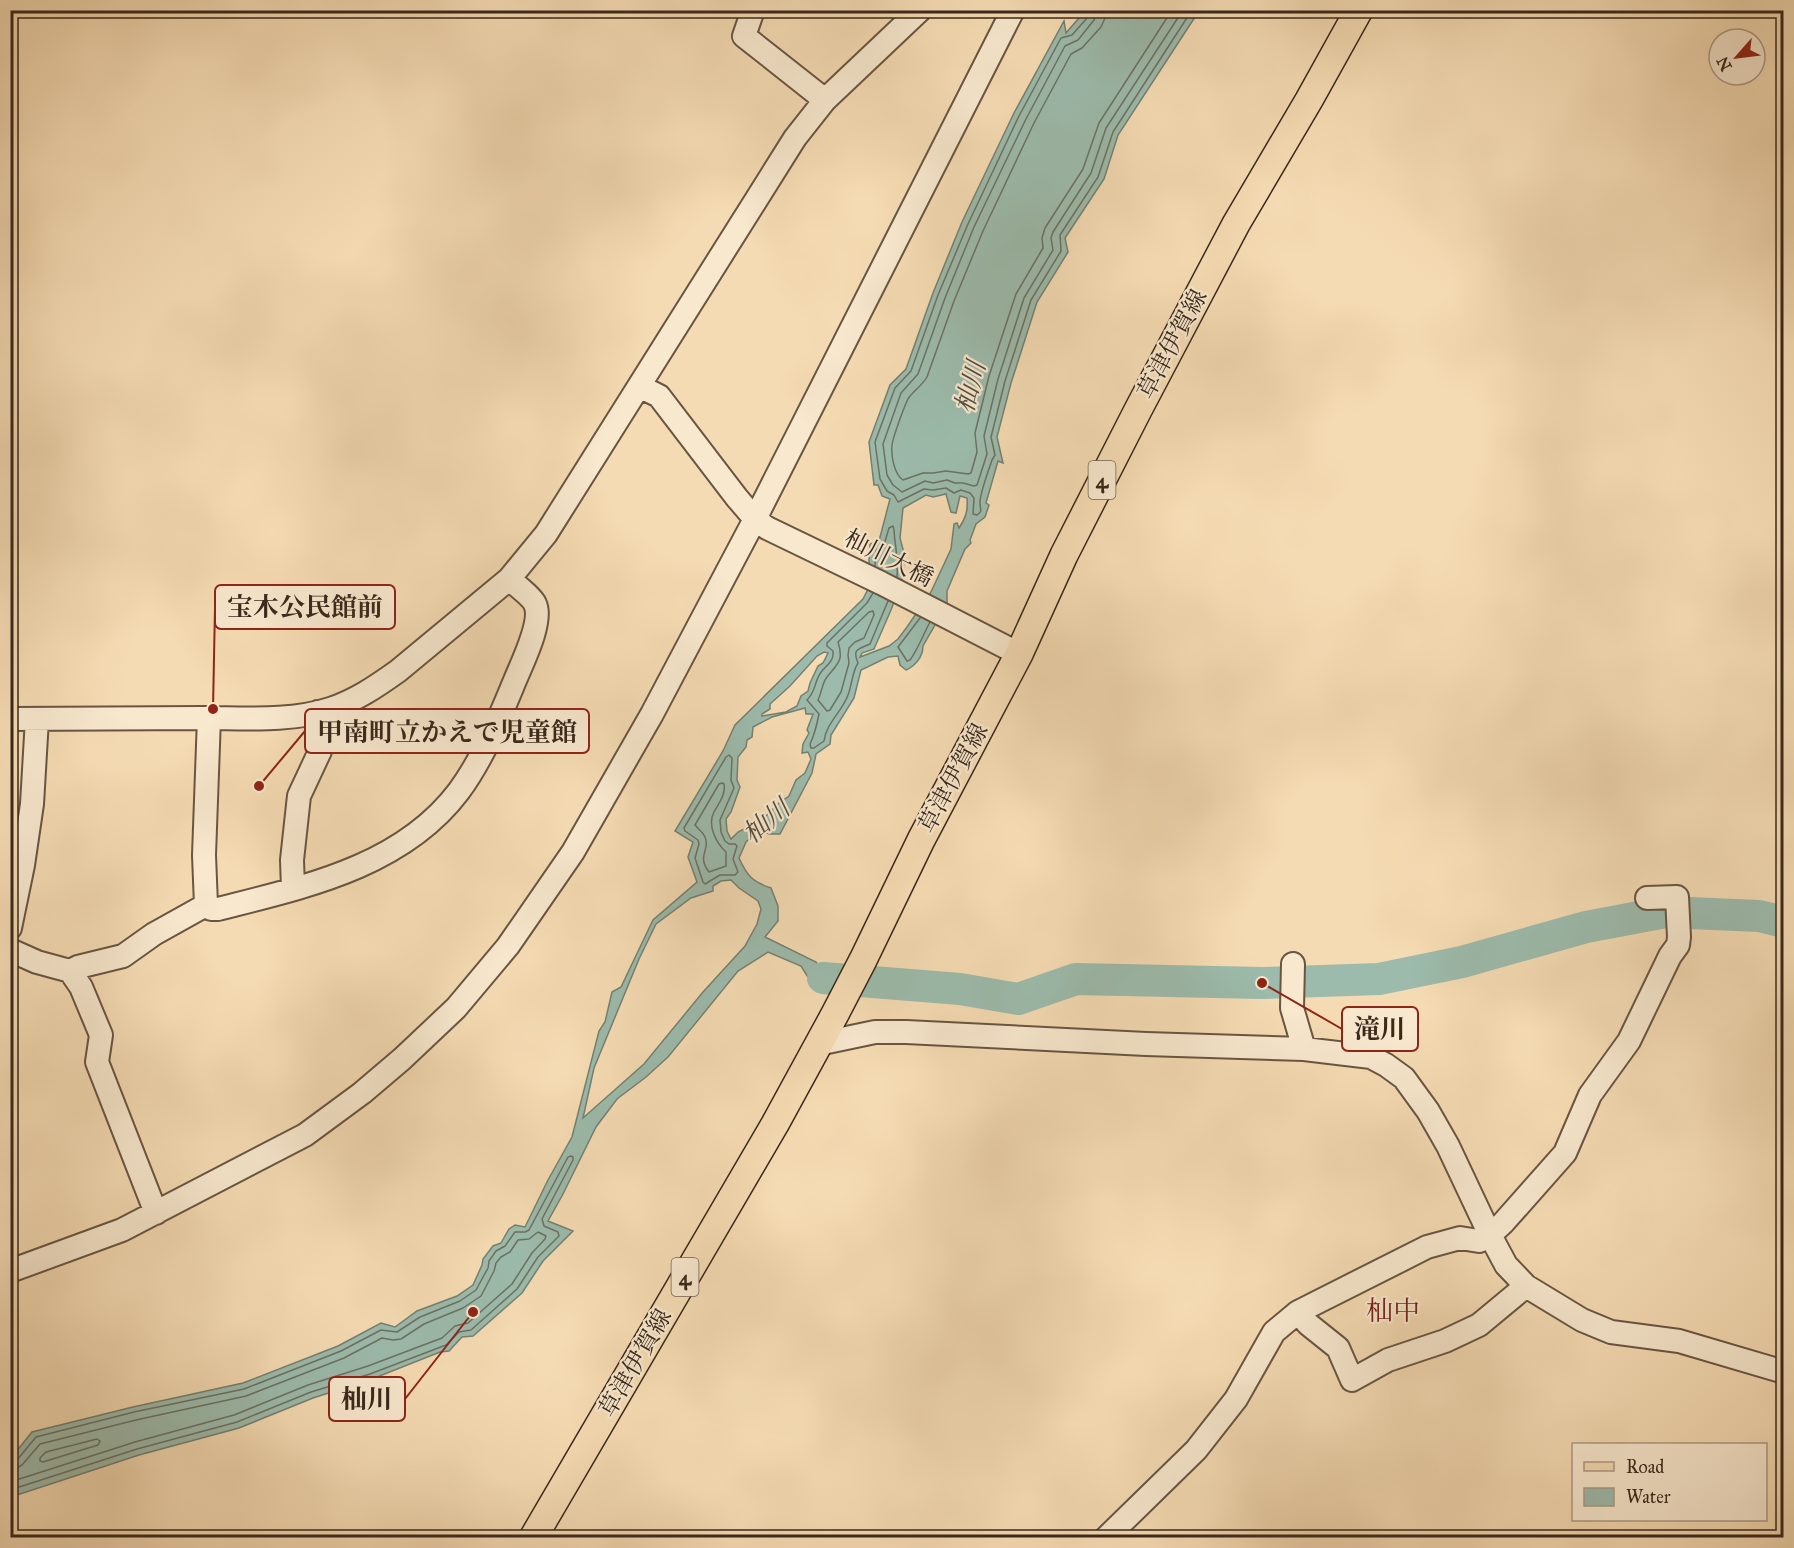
<svg xmlns="http://www.w3.org/2000/svg" width="1794" height="1548" viewBox="0 0 1794 1548" font-family="'IM FELL Great Primer','Noto Serif JP',serif">
	<style>
		.water { fill: #9cbbac; stroke: #758072; stroke-width: 1.5; fill-rule: evenodd }
		.lines { fill: none; stroke-linecap: round; stroke-linejoin: round }
		.shore { stroke: #6b7264; stroke-width: 1.5 }
		.river { stroke: #9cbbac; stroke-width: 32 }
		.minor-casing { stroke: #695542; stroke-width: 26 }
		.major-casing { stroke: #3a281c; stroke-width: 30 }
		.minor { stroke: #f8e8ce; stroke-width: 22 }
		.major { stroke: #f5dbb3; stroke-width: 27 }
		.labels { text-anchor: middle; stroke-width: 4.5; stroke-linejoin: round; paint-order: stroke }
		.shield { fill: #f8e8ce; stroke: #736251; stroke-width: 1.5 }
		.shield-label { font-size: 22px; font-weight: bold; fill: #3a281c }
		.street-label { font-size: 24px; fill: #3a281c; stroke: #f8e8ce }
		.water-label { font-size: 26px; font-style: italic; fill: #524d40; stroke: #f8e8ce }
		.quarter-label { font-size: 27px; fill: #7a1f14; stroke: #f8e8ce }
		.leader { fill: none; stroke: #8f2418; stroke-width: 2 }
		.callout-dot { fill: #8f2418; stroke: #f8e8ce; stroke-width: 2 }
		.callout { fill: #f8e8ce; stroke: #8f2418; stroke-width: 2 }
		.callout-label { font-size: 26px; text-anchor: middle; font-weight: bold; fill: #3a281c }
	</style>
	<rect width="100%" height="100%" fill="#f5dbb3"/>
	<filter id="stains"><feTurbulence type="fractalNoise" baseFrequency=".00333" numOctaves="4"/><feColorMatrix values="0 0 0 0 .2 0 0 0 0 .09 0 0 0 0 .02 0 0 0 .5 -.17"/></filter>
	<radialGradient id="worn" r=".72"><stop offset=".6" stop-color="#630" stop-opacity="0"/><stop offset="1" stop-color="#630" stop-opacity=".3"/></radialGradient>
	<!-- water -->
	<path class="water" d="M 1085,11 L 1199,11 L 1118,135 L 1104,179 L 1065,238 L 1068,252 L 1037,302 L 1011,383 L 997,437 L 1003,463 L 998,461 L 986,503 L 989,505 L 985,517 L 976,524 L 970,540 L 971,543 L 965,549 L 947,591 L 947,604 L 923,646 C 923,657 915,666 906,670 L 900,665 L 898,656 L 888,657 L 861,670 L 854,698 L 831,735 L 830,744 L 816,754 L 812,773 L 780,834 L 770,834 L 758,831 L 746,842 L 739,858 C 747,876 753,882 771,888 L 778,906 L 778,921 L 765,937 L 816,962 L 824,974 L 874,977 L 860,986 L 811,982 L 801,966 L 768,952 L 738,971 L 668,1057 L 646,1077 L 617,1099 L 596,1127 L 563,1194 L 548,1221 L 573,1231 L 543,1261 L 522,1293 L 473,1336 L 462,1337 L 449,1351 L 440,1352 L 372,1379 L 313,1398 L 239,1428 L 139,1455 L 11,1497 L 11,1458 L 32,1432 L 133,1407 L 243,1383 L 338,1346 L 381,1323 L 395,1327 L 417,1311 L 457,1296 L 473,1285 L 482,1265 L 483,1259 L 493,1246 L 501,1243 L 509,1229 L 515,1225 L 525,1227 L 548,1180 L 572,1137 L 599,1031 L 605,1022 L 612,992 L 621,987 L 653,920 L 697,882 L 688,857 L 693,842 L 675,831 L 723,751 L 735,725 L 863,599 L 870,585 L 869,560 L 870,544 L 879,541 L 890,499 L 882,496 L 878,485 L 874,485 L 869,442 L 890,385 L 906,369 L 933,293 L 962,222 L 1014,113 L 1064,21 L 1066,33 ZM 946,494 L 951,512 L 956,513 L 960,496 L 967,498 C 968,510 966,518 959,528 L 957,523 L 954,524 L 951,549 L 931,592 L 907,627 L 898,639 L 889,646 L 860,657 L 862,653 L 874,649 L 891,610 L 903,577 L 904,553 L 900,538 L 903,508 L 926,495 L 933,497 ZM 824,652 L 828,653 L 823,663 L 818,666 L 810,683 L 808,691 L 801,696 L 797,706 L 786,712 L 762,716 L 762,714 L 770,709 L 770,704 L 790,686 L 817,656 ZM 805,708 L 806,714 L 813,714 L 807,730 L 809,733 L 803,744 L 802,753 L 808,752 L 811,759 L 805,773 L 796,780 L 789,796 L 779,803 L 763,819 L 738,832 L 731,839 L 727,831 L 726,819 L 731,812 L 740,787 L 737,780 L 738,757 L 746,747 L 747,740 L 752,737 L 753,727 L 772,717 ZM 731,880 L 739,888 L 758,901 L 761,909 L 757,924 L 745,946 L 703,992 L 644,1064 L 583,1118 L 594,1068 L 639,959 L 656,924 L 691,898 L 713,891 L 713,886 L 721,881 Z"/>
	<g class="lines">
		<!-- shore -->
		<path class="shore" d="M 1089,10 L 1088,17 L 1072,35 L 1061,38 L 1019,116 L 968,224 L 938,295 L 911,371 L 895,388 L 875,442 L 880,479 L 887,491 L 894,495 L 898,502 L 924,489 L 933,490 L 946,488 L 954,493 L 961,490 L 970,493 L 974,498 L 973,514 L 977,515 C 983,511 980,510 980,503 C 979,496 989,469 992,460 L 995,455 L 991,437 L 1005,381 L 1031,300 L 1061,251 L 1060,235 L 1098,177 L 1113,132 L 1192,10
			M 1097,10 L 1094,20 L 1078,40 L 1065,46 L 1026,119 L 974,227 L 945,298 L 918,374 L 901,393 L 883,444 L 887,475 L 893,485 L 902,492 L 925,481 L 933,483 L 947,480 L 955,483 L 963,483 L 974,486 L 977,485 L 987,454 L 984,436 L 998,379 L 1024,298 L 1053,250 L 1051,238 L 1053,232 L 1091,173 L 1106,128 L 1183,10
			M 1106,10 L 1105,18 L 1101,27 L 1082,48 L 1071,54 L 1034,123 L 983,231 L 954,301 L 927,377 C 922,386 913,391 908,399 C 904,407 893,437 892,445 C 891,456 894,474 903,480 L 923,473 L 933,473 L 946,471 L 968,474 L 971,473 L 977,452 L 975,433 L 989,376 L 1016,294 L 1043,248 L 1042,238 L 1045,228 L 1083,169 L 1099,123 L 1172,10
			M 875,566 L 876,550 L 884,545 L 889,528 L 893,526 C 895,531 894,536 895,541 C 897,555 898,563 897,577
			M 873,593 L 867,603 L 827,643 L 827,646 L 833,651 C 834,661 828,664 822,671 C 814,680 817,690 807,700 L 819,714 C 817,724 814,736 810,744 L 811,748 L 814,748 L 824,741 C 826,723 842,712 848,695 C 852,685 852,672 858,663 C 852,649 858,649 870,644 L 888,601
			M 873,611 L 874,615 L 864,638 L 855,642 L 849,648 L 848,655 L 849,663 L 841,692 L 830,710 L 827,711 L 818,700 C 822,692 822,683 827,677 C 838,663 844,661 838,642 L 869,612 Z
			M 920,618 L 898,647 L 907,661 L 910,660 C 918,649 923,635 930,622
			M 729,755 L 732,758 L 731,780 L 734,788 L 720,820 L 721,832 L 725,841 L 729,844 L 735,844 L 737,846 L 733,859 L 738,872 L 735,875 L 720,875 L 705,884 L 703,882 L 695,858 L 699,844 L 698,840 L 685,831 L 684,828 L 726,757 Z
			M 722,783 L 724,784 C 726,794 719,803 714,812 C 707,825 716,843 726,852 L 726,866 L 709,872 C 696,855 711,850 705,837 C 703,832 698,829 695,825 L 719,784 Z
			M 97,1439 L 100,1441 L 98,1445 L 43,1462 L 40,1461 L 40,1458 L 46,1452 Z
			M 10,1461 L 17,1460 L 36,1437 L 134,1412 L 244,1389 L 341,1351 L 381,1330 L 397,1332 L 420,1317 L 460,1301 L 476,1290 L 488,1268 L 489,1261 L 496,1251 L 505,1246 L 515,1232 L 525,1232 L 529,1230 L 568,1157 L 571,1156 L 573,1157 L 573,1160 L 542,1219 L 544,1226 L 558,1232 L 559,1236 L 538,1257 L 517,1289 L 471,1330 L 459,1332 L 446,1345 L 370,1374 L 311,1392 L 237,1422 L 137,1449 L 10,1490
			M 10,1469 L 17,1468 L 22,1465 L 40,1444 L 136,1420 L 246,1396 L 344,1358 L 382,1338 L 393,1340 L 401,1339 L 424,1324 L 463,1308 L 481,1296 L 494,1271 L 496,1263 L 501,1257 L 510,1252 L 518,1240 L 529,1239 L 538,1232 L 546,1236 L 545,1239 L 532,1253 L 512,1284 L 468,1323 L 455,1326 L 442,1338 L 368,1366 L 308,1385 L 234,1415 L 135,1442 L 10,1482"/>
		<!-- river -->
		<path class="river" d="M 823,978 L 960,989 L 1018,999 L 1076,979 L 1262,983 L 1379,979 L 1462,962 L 1586,927 L 1666,912 L 1759,916 L 1784,922"/>
		<!-- minor casing -->
		<g class="minor-casing">
			<path id="minor" d="M 753,10 L 744,36 L 825,100
				M 639,386 L 659,396 L 737,498 L 755,519 L 767,528 L 881,583 L 1019,654
				M 10,719 C 75,719 139,718 203,718 C 244,718 290,722 330,709 C 355,701 377,686 398,671 L 509,579 L 546,534 L 795,138 L 825,100 L 920,10
				M 293,889 L 292,860 L 299,796 L 320,751 L 318,712
				M 206,905 L 211,909 L 218,909 C 304,887 402,867 459,791 C 484,757 500,716 516,678 C 523,661 543,621 535,604 C 532,597 516,585 509,579
				M 206,905 L 204,855 L 209,718
				M 10,928 L 23,865 L 32,804 L 37,719
				M 10,950 L 37,962 L 70,971 L 78,967 L 123,956 L 154,934 L 206,905
				M 1293,964 L 1292,1008 L 1304,1049
				M 70,971 L 81,987 L 101,1035 L 97,1062 L 156,1213
				M 818,1044 L 875,1032 L 906,1032 L 1146,1044 L 1304,1049 L 1371,1057 L 1386,1065 L 1404,1078 L 1428,1111 L 1448,1146 L 1490,1235 L 1506,1265 L 1526,1286 L 1582,1320 L 1611,1332 L 1679,1341 L 1784,1372
				M 10,1271 L 122,1230 L 305,1135 L 362,1093 L 402,1059 L 456,1008 L 508,946 L 573,852 L 652,714 L 755,519 L 1013,10
				M 1298,1312 L 1308,1324 L 1338,1348 L 1352,1380 L 1388,1360 L 1445,1341 L 1479,1325 L 1526,1286
				M 1106,1538 L 1196,1450 L 1236,1399 L 1274,1332 L 1298,1312 L 1427,1247 L 1460,1238 L 1479,1241 L 1490,1235 L 1503,1223 L 1565,1153 L 1590,1095 L 1629,1041 L 1670,956 L 1678,945 L 1679,937 L 1677,897 L 1647,898"/>
		</g>
		<!-- major casing -->
		<g class="major-casing">
			<path id="major" d="M 533,1538 L 775,1124 L 835,1014 L 863,960 L 921,840 L 1019,654 L 1064,555 L 1138,410 L 1236,224 L 1309,100 L 1359,10"/>
		</g>
		<!-- minor -->
		<use href="#minor" class="minor"/>
		<!-- major -->
		<use href="#major" class="major"/>
	</g>
	<g class="labels">
		<!-- shield labels -->
		<g class="shield">
			<rect x="1088.5" y="461" width="27" height="38" rx="4.5"/>
			<rect x="671.5" y="1258" width="27" height="38" rx="4.5"/>
		</g>
		<g class="shield-label">
			<text x="1102" y="488">4</text>
			<text x="685" y="1285">4</text>
		</g>
		<!-- street labels -->
		<g class="street-label">
			<text transform="translate(1172 344) rotate(-62)" y="8">草津伊賀線</text>
			<text transform="translate(889 558) rotate(27)" y="8">杣川大橋</text>
			<text transform="translate(953 778) rotate(-62)" y="8">草津伊賀線</text>
			<text transform="translate(635 1363) rotate(-60)" y="8">草津伊賀線</text>
		</g>
		<!-- water labels -->
		<g class="water-label">
			<text transform="translate(970 387) rotate(-75)" y="9">杣川</text>
			<text transform="translate(766 821) rotate(-40)" y="9">杣川</text>
		</g>
		<!-- quarter labels -->
		<g class="quarter-label">
			<text x="1393" y="1320">杣中</text>
		</g>
	</g>
	<!-- callouts -->
	<path class="leader" d="M213 709L215 607M259 786L305 731M1262 983L1342 1029M473 1312L405 1399"/>
	<g class="callout-dot">
		<circle cx="213" cy="709" r="6"/>
		<circle cx="259" cy="786" r="6"/>
		<circle cx="1262" cy="983" r="6"/>
		<circle cx="473" cy="1312" r="6"/>
	</g>
	<g class="callout">
		<rect x="215" y="585" width="180" height="44" rx="6"/>
		<rect x="305" y="709" width="284" height="44" rx="6"/>
		<rect x="1342" y="1007" width="76" height="44" rx="6"/>
		<rect x="329" y="1377" width="76" height="44" rx="6"/>
	</g>
	<g class="callout-label">
		<text x="305" y="616">宝木公民館前</text>
		<text x="447" y="741">甲南町立かえで児童館</text>
		<text x="1380" y="1038">滝川</text>
		<text x="367" y="1408">杣川</text>
	</g>
	<!-- margin -->
	<rect width="1794" height="1548" fill="none" stroke="#f5dbb3" stroke-width="36"/>
	<rect x="12" y="12" width="1770" height="1524" fill="none" stroke="#3a281c" stroke-width="3"/>
	<rect x="18" y="18" width="1758" height="1512" fill="none" stroke="#3a281c" stroke-width="1.5"/>
	<!-- legend -->
	<rect x="1572" y="1443" width="195" height="78" fill="#f8e8ce" stroke="#ac9b87" stroke-width="1.5"/>
	<rect x="1584" y="1462" width="30" height="9" fill="#f5dbb3" stroke="#ac9b87" stroke-width="1.5"/>
	<text x="1626" y="1473" font-size="18" fill="#3a281c">Road</text>
	<rect x="1584" y="1488" width="30" height="18" fill="#9cbbac" stroke="#ac9b87" stroke-width="1.5"/>
	<text x="1626" y="1503" font-size="18" fill="#3a281c">Water</text>
	<!-- north arrow -->
	<g transform="translate(1737 57) rotate(242)"><circle r="28" fill="#f8e8ce" stroke="#ac9b87" stroke-width="1.5"/>
	<path d="M0-4.5L10 22L0 15L-10 22Z" fill="#8f2418"/>
	<text y="-9" font-size="16" font-weight="bold" text-anchor="middle" fill="#3a281c">N</text>
	</g>
	<rect width="100%" height="100%" filter="url(#stains)"/>
	<rect width="100%" height="100%" fill="url(#worn)"/>
</svg>
